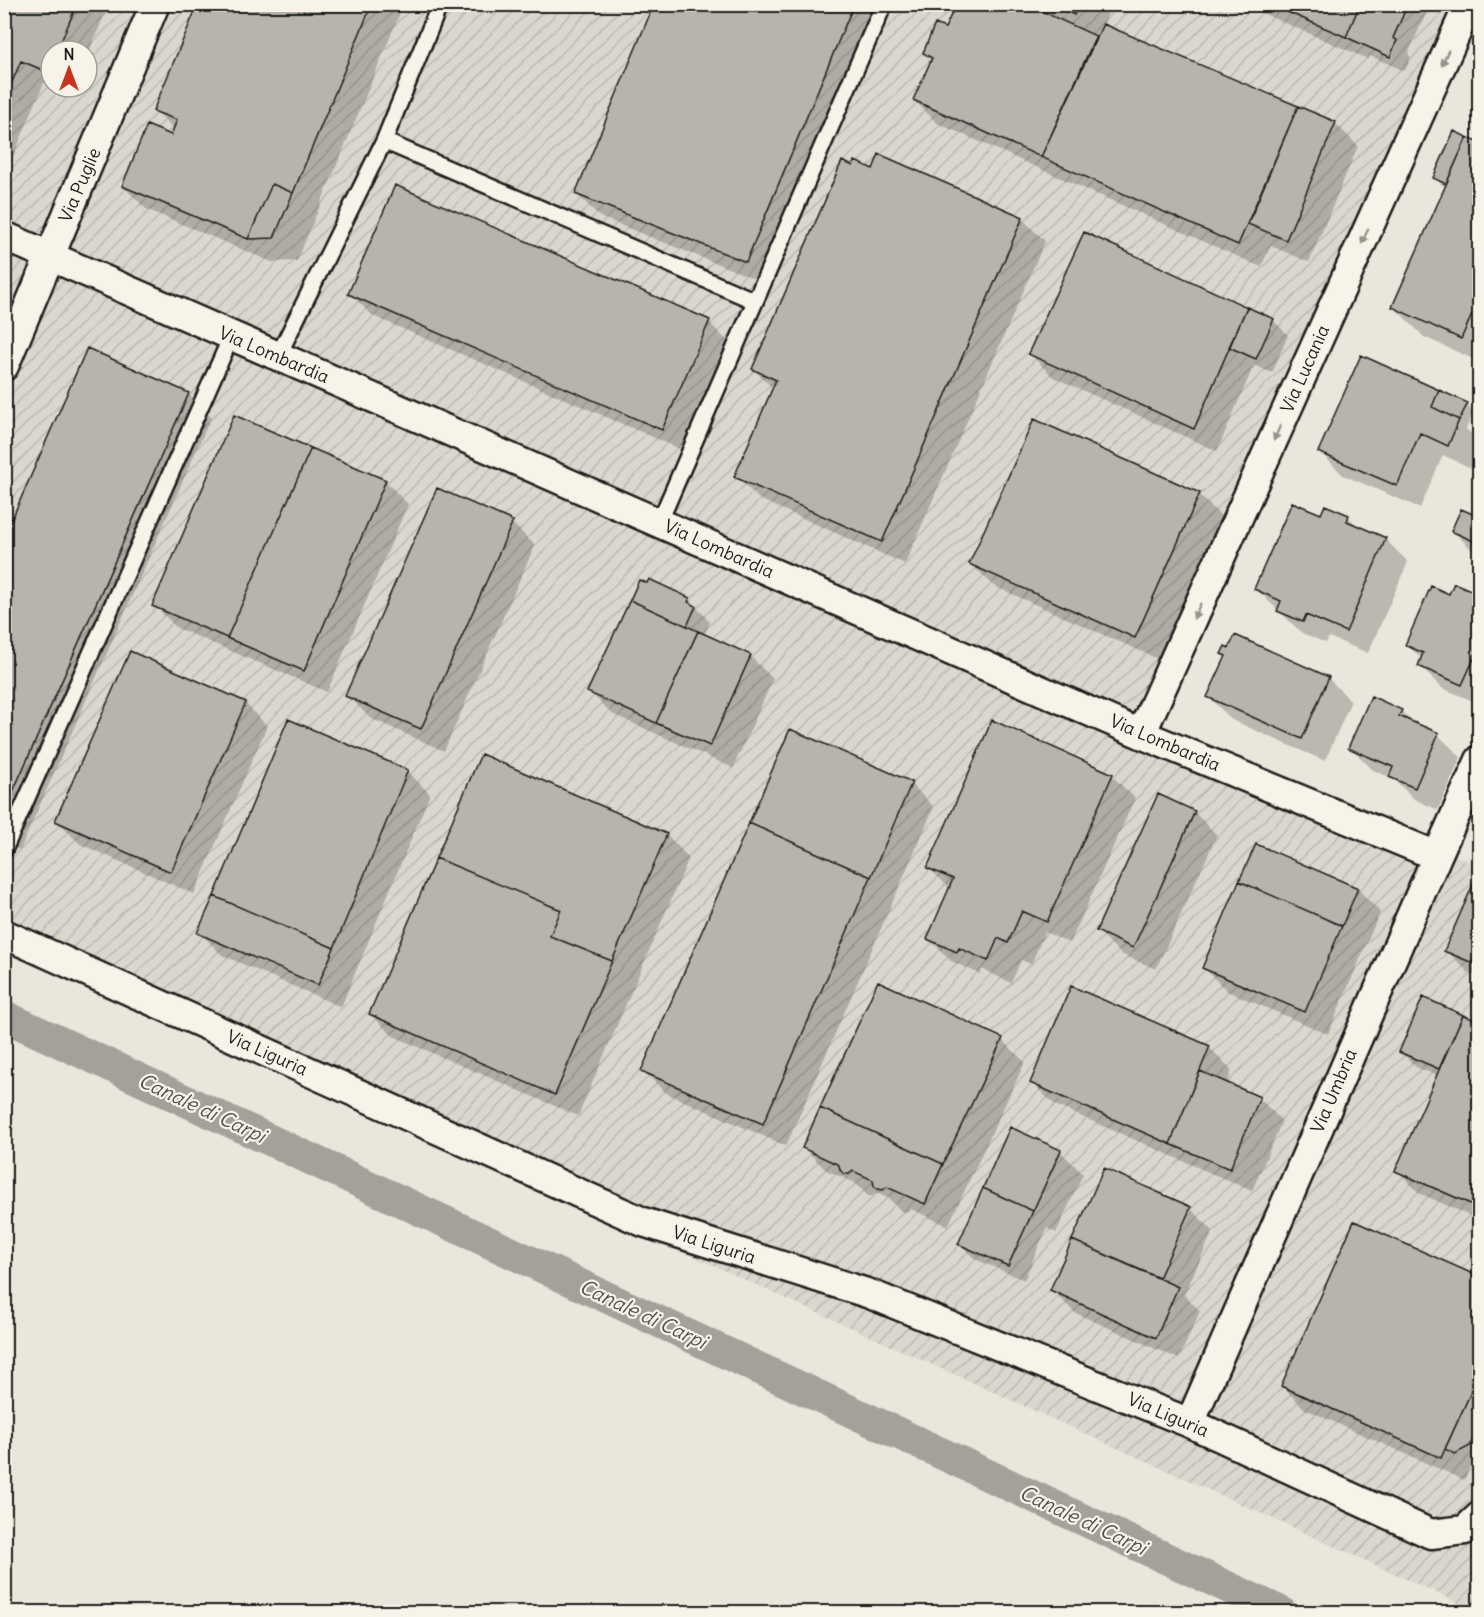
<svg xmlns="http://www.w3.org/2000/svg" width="1484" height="1617" viewBox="0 0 1484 1617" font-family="Delius,sans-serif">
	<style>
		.industrial { fill: url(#industrial-furrows); fill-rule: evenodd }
		.shadow { fill: #0003 }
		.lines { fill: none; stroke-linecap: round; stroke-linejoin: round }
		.canal { stroke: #a3a19a; stroke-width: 32 }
		.building { fill: #b6b4ac; stroke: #1c1c1c; stroke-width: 1.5 }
		.service-casing { stroke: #1c1c1c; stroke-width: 20 }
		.minor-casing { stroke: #1c1c1c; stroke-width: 33 }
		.service { stroke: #f7f3e8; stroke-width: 15 }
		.minor { stroke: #f7f3e8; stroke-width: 28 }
		.oneway { fill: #94928c }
		.labels { text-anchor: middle; stroke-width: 4.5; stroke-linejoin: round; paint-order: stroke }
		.street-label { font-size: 18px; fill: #1c1c1c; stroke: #f7f3e8 }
		.water-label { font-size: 20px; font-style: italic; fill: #52514e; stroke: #f7f3e8 }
	</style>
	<defs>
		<pattern id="industrial-furrows" width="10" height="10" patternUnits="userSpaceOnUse" patternTransform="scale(1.5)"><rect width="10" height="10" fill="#dad7ce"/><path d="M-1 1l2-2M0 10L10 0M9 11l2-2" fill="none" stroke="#bab8b0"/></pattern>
	</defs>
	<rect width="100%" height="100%" fill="#eae6dc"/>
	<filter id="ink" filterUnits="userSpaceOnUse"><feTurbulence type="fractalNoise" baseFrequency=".0167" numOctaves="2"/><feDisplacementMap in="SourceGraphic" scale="12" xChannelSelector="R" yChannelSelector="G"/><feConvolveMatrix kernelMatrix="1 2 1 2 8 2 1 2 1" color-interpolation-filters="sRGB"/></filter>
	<g filter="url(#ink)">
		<!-- industrial -->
		<path class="industrial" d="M 5,5 L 1460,5 L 1144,730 L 1479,865 L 1479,1612 L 5,945 ZM 51,51 L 87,51 L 87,87 L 51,87 Z"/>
		<!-- shadow -->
		<path class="shadow" d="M 4,4 L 109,4 L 87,56 L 87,51 L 51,51 L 51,85 L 44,83 L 13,157 L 4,154 Z
			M 199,4 L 391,4 L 400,13 L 297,261 L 272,262 L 146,209 L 123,186 L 171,137 L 175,130 L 155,110 Z
			M 655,4 L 886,4 L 768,284 L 600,217 L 577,194 Z
			M 957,4 L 1112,4 L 1103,25 L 1335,123 L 1358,146 L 1309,262 L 1271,246 L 1261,267 L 937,123 L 914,100 L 932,61 L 924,53 L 945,30 Z
			M 1241,4 L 1423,4 L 1428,9 L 1408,54 L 1411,57 L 1405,71 L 1370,56 L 1368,59 Z
			M 55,87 L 74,87 L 71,94 Z
			M 1466,138 L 1469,141 L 1480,144 L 1480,362 L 1424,337 L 1394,307 L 1447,187 L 1442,185 L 1435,178 Z
			M 854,168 L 873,171 L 1022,219 L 1045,241 L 905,564 L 759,499 L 736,476 L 774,389 L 753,369 Z
			M 350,294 L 709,322 L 731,345 L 685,451 L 373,316 Z
			M 1273,320 L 1288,335 L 1272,373 L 1254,365 L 1217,451 L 1053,377 L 1030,354 Z
			M 188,394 L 211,417 L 20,850 L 4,844 L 4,540 Z
			M 1467,404 L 1474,412 L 1466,429 L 1480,442 L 1480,448 L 1471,468 L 1443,455 L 1420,508 L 1343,475 L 1320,452 Z
			M 385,481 L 408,504 L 327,692 L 177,628 L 154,605 Z
			M 1199,495 L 1222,517 L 1158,659 L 994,586 L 971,564 Z
			M 1322,516 L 1348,517 L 1360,528 L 1385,539 L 1408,562 L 1368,653 L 1329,637 L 1326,643 L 1302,633 L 1256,589 Z
			M 1480,518 L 1480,556 L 1476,554 L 1453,531 Z
			M 512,523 L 535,545 L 444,751 L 370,718 L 347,695 Z
			M 647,585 L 689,599 L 710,622 L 704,635 L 750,656 L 773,679 L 733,768 L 612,714 L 589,691 Z
			M 1449,595 L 1480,595 L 1480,704 L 1442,688 L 1419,665 L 1422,659 L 1407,645 Z
			M 1223,653 L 1328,678 L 1351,701 L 1325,761 L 1232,720 L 1209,697 L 1227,657 Z
			M 245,703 L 267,726 L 194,894 L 80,844 L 57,821 Z
			M 1401,711 L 1415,725 L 1438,735 L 1461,757 L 1438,810 L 1414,799 L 1394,779 L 1373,770 L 1350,747 Z
			M 482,756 L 667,835 L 689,858 L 578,1116 L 393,1036 L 370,1014 Z
			M 407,771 L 430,794 L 341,1007 L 222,955 L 199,932 Z
			M 1112,776 L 1135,798 L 1070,943 L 1045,932 L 1031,964 L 1021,960 L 1011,983 L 982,969 L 980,974 L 951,961 L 928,938 L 950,889 L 928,867 Z
			M 911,784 L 934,807 L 786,1146 L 666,1093 L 643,1071 Z
			M 1194,812 L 1217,835 L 1156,969 L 1121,954 L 1098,931 Z
			M 1480,876 L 1480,978 L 1469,973 L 1446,950 Z
			M 1358,889 L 1380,912 L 1328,1034 L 1227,991 L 1204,968 Z
			M 1424,999 L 1480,1024 L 1480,1220 L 1419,1193 L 1397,1170 L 1438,1076 L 1416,1067 L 1401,1052 Z
			M 1002,1040 L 1025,1062 L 948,1226 L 911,1209 L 906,1212 L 902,1212 L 888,1198 L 876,1193 L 872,1196 L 868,1196 L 855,1183 L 826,1170 L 803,1147 Z
			M 1209,1047 L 1232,1070 L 1227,1084 L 1259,1098 L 1282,1121 L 1252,1191 L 1055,1105 L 1032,1083 Z
			M 1060,1151 L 1083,1174 L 1056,1233 L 1047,1228 L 1024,1280 L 975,1259 L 960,1244 Z
			M 1105,1170 L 1190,1208 L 1213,1231 L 1184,1295 L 1200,1311 L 1179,1359 L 1075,1313 L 1052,1290 Z
			M 1480,1278 L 1480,1464 L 1471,1468 L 1470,1467 L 1464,1480 L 1305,1409 L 1282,1386 Z"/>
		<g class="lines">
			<!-- canal -->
			<path class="canal" d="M 4,1016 L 1281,1612"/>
		</g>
		<!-- building -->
		<path class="building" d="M 4,4 L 77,4 L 57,51 L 51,51 L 51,66 L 48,72 L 21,61 L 4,101 Z
			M 198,4 L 372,4 L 293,193 L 272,184 L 248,239 L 122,186 L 147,125 L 171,135 L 177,120 L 153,111 Z
			M 654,4 L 854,4 L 746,262 L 575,194 Z
			M 956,4 L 1047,4 L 1043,12 L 1096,36 L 1041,157 L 913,100 L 932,58 L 923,53 L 935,24 L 945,28 Z
			M 1052,4 L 1079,4 L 1074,15 Z
			M 1269,4 L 1360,4 L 1346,37 Z
			M 1360,4 L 1408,4 L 1393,38 L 1397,40 L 1390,57 L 1346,37 Z
			M 1103,24 L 1298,106 L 1238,245 L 1041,157 Z
			M 1298,106 L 1336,122 L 1286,240 L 1248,224 Z
			M 1454,131 L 1467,137 L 1446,184 L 1433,178 Z
			M 1467,137 L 1480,143 L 1480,279 L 1477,284 L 1480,286 L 1480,297 L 1461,339 L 1392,307 Z
			M 879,154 L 1023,217 L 882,542 L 734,477 L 776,380 L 752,369 L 842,161 L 853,166 L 855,161 L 873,169 Z
			M 272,184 L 293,193 L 274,238 L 248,239 Z
			M 395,185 L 710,320 L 662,430 L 348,294 Z
			M 1084,232 L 1247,307 L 1194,429 L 1028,354 Z
			M 1247,307 L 1274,319 L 1256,359 L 1229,347 Z
			M 87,348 L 189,393 L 4,812 L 4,537 Z
			M 1361,355 L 1439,390 L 1432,407 L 1459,420 L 1448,446 L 1420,433 L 1397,486 L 1318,452 Z
			M 1439,390 L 1468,403 L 1459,420 L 1432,407 Z
			M 234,415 L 311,448 L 227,638 L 152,606 Z
			M 1034,419 L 1200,493 L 1135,638 L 969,564 Z
			M 311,448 L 386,480 L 304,671 L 227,638 Z
			M 437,488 L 513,521 L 421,729 L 345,696 Z
			M 1292,502 L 1321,514 L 1325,505 L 1349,515 L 1347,521 L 1386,538 L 1346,632 L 1306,615 L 1303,622 L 1277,611 L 1281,601 L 1254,589 Z
			M 1461,509 L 1480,517 L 1480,544 L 1451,531 Z
			M 649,579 L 690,598 L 688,602 L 696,606 L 687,626 L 630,600 L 639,580 L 647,583 Z
			M 1454,583 L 1480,594 L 1480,645 L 1462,685 L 1418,666 L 1423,653 L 1405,645 L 1431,586 L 1449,594 Z
			M 630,600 L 698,631 L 656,723 L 587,692 Z
			M 698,631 L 751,655 L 710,746 L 656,723 Z
			M 1235,635 L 1329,677 L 1302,739 L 1207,697 L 1226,656 L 1221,654 L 1225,646 L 1229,648 Z
			M 130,651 L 246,702 L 171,872 L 55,821 Z
			M 1371,696 L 1402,710 L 1399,716 L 1439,733 L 1415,788 L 1389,777 L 1393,767 L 1348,748 Z
			M 288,719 L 408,770 L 334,948 L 214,896 Z
			M 992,720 L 1113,774 L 1047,922 L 1022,911 L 1008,943 L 998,938 L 988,961 L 959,948 L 957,952 L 927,939 L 953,879 L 927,868 Z
			M 790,729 L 912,782 L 871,877 L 749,823 Z
			M 481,754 L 667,834 L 612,961 L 550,936 L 561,910 L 436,858 Z
			M 1158,794 L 1195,811 L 1133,948 L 1096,931 Z
			M 749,823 L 871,877 L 763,1124 L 641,1071 Z
			M 1256,844 L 1358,888 L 1342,926 L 1239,881 Z
			M 436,858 L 561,910 L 550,936 L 612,961 L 555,1095 L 369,1014 Z
			M 1478,873 L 1480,874 L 1480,966 L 1444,951 Z
			M 1239,881 L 1342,926 L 1305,1012 L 1202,968 Z
			M 214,896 L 334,948 L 318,985 L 197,933 Z
			M 878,981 L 1003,1038 L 943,1164 L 820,1108 Z
			M 1071,986 L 1210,1046 L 1170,1144 L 1030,1083 Z
			M 1423,997 L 1463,1015 L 1439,1069 L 1399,1052 Z
			M 1463,1015 L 1480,1022 L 1480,1208 L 1395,1171 Z
			M 1200,1071 L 1260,1097 L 1230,1169 L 1170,1144 Z
			M 820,1108 L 943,1164 L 925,1204 L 887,1187 L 883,1190 L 878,1189 L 874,1186 L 873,1180 L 853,1171 L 849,1174 L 844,1174 L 840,1170 L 839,1165 L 802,1148 Z
			M 1010,1127 L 1061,1150 L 1033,1211 L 983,1188 Z
			M 1104,1168 L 1191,1207 L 1159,1278 L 1072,1240 Z
			M 983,1188 L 1033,1211 L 1008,1266 L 958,1244 Z
			M 1354,1221 L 1480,1277 L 1480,1372 L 1441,1458 L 1281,1386 Z
			M 1072,1240 L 1178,1287 L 1156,1338 L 1050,1290 Z
			M 1480,1372 L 1480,1424 L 1470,1446 L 1455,1454 L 1445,1449 Z"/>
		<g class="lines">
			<!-- service casing -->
			<g class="service-casing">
				<path id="service" d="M 384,141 L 755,301
					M 278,356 L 384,141 L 440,4
					M 659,523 L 884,4
					M 4,850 L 231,337"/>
			</g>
			<!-- minor casing -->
			<g class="minor-casing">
				<path id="minor" d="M 4,236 L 1141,734 L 1437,856
					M 4,366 L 155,4
					M 1141,734 L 1469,4
					M 4,934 L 643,1222 L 870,1294 L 1190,1423 L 1431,1534 L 1465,1530 L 1480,1516
					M 1190,1423 L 1437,856 L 1480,760"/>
			</g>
			<!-- service -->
			<use href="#service" class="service"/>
			<!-- minor -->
			<use href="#minor" class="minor"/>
		</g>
		<!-- one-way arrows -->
		<defs><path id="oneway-solid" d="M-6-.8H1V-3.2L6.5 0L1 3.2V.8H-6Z" transform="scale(1.5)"/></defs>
		<g class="oneway">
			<use href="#oneway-solid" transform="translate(1445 58) rotate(114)"/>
			<use href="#oneway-solid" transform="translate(1365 236) rotate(114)"/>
			<use href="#oneway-solid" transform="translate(1277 433) rotate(114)"/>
			<use href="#oneway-solid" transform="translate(1197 611) rotate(114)"/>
		</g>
	</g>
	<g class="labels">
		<!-- street labels -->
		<g class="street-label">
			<text transform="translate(80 185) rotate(-67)" y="6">Via Puglie</text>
			<text transform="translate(274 355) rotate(23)" y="6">Via Lombardia</text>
			<text transform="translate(1305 369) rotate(-66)" y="6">Via Lucania</text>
			<text transform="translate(719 549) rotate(24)" y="6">Via Lombardia</text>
			<text transform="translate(1165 743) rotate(23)" y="6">Via Lombardia</text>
			<text transform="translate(267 1053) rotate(24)" y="6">Via Liguria</text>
			<text transform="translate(1334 1091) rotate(-67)" y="6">Via Umbria</text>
			<text transform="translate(714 1245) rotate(18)" y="6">Via Liguria</text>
			<text transform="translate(1168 1415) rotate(23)" y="6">Via Liguria</text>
		</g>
		<!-- water labels -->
		<g class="water-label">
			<text transform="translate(202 1108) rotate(25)" y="7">Canale di Carpi</text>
			<text transform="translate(643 1314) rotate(25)" y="7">Canale di Carpi</text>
			<text transform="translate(1083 1520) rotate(25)" y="7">Canale di Carpi</text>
		</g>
	</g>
	<!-- margin -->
	<rect width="1484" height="1617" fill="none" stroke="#f7f3e8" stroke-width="24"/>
	<rect x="12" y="12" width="1460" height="1593" fill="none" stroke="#1c1c1c" stroke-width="2" filter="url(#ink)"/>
	<!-- north arrow -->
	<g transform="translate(69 69)"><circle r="28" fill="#f7f3e8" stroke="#9f9d96" stroke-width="1.5"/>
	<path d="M0-4.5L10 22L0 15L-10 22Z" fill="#c8321e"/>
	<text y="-9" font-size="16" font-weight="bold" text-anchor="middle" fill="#1c1c1c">N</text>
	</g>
</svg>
